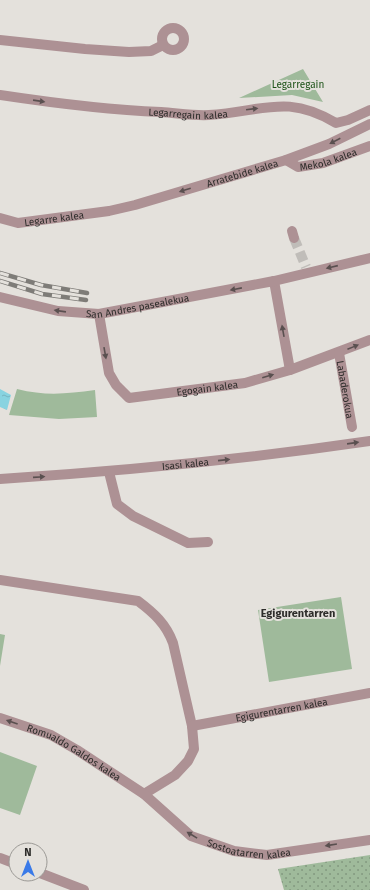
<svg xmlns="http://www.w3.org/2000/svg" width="370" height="890" viewBox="0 0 370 890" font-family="'Fira Sans',sans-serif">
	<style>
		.green { fill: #9fba9b }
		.garden { fill: url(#garden-dots) }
		.water { fill: url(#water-ripples) }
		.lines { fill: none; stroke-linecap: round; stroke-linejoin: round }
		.minor-tunnel { stroke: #c0bdb9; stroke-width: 10; stroke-dasharray: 10 5; stroke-linecap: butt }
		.minor { stroke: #ad9194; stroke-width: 10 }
		.tertiary { stroke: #ad9194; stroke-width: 10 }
		.rail-casing { stroke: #7e7c78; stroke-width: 4.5 }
		.rail { stroke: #e4e1dc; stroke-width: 3; stroke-dasharray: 9; stroke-linecap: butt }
		.oneway { fill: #5a5050 }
		.labels { text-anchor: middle; stroke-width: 4; stroke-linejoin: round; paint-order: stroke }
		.park-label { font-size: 10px; fill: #1b5116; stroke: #e4e1dc }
		.street-label { font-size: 10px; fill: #2e2d2b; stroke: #e4e1dc }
		.neighbourhood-label { font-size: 11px; font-weight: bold; fill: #2e2d2b; stroke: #e4e1dc }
	</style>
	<defs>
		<pattern id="garden-dots" width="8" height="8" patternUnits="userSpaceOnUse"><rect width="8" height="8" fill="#9fba9b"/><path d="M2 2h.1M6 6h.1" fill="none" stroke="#82987f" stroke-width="1.8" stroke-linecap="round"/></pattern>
		<pattern id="water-ripples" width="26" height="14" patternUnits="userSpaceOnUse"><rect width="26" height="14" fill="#88d3e0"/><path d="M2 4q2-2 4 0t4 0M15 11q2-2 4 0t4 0" fill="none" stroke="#76b5c0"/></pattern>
	</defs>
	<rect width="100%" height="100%" fill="#e4e1dc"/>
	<!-- green -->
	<path class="green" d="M 303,69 L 323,102 L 292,95 L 239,98 Z
		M 17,389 C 45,396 66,394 95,390 L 97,417 L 59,419 L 9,415 Z
		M 341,597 L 352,669 L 269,682 L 258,610 Z
		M 0,634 L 5,635 L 0,666 Z
		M 0,752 L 37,766 L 20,815 L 0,808 Z"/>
	<!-- garden -->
	<path class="garden" d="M 370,855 L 370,890 L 284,890 L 278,869 Z"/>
	<!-- water -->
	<path class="water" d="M 0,389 L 11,395 L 7,410 L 0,407 Z"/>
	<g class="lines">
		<!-- minor-tunnel -->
		<path class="minor-tunnel" d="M 294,238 L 306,267"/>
		<!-- minor -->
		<g class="minor">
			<circle cx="173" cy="39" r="11"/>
			<path d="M 0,40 L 85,49 L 129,52 L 151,51 L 163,45"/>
			<path id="s1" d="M 0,95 C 53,103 107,110 161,112 C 177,113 194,116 209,115 C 262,112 286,93 336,123 L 348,120 L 370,110"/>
			<path id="s2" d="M 286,160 L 298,167 L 323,163 L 370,146"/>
			<path id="s3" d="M 0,218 L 18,223 L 109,211 L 135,205 L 286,160 L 329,144 L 370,124"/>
			<path d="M 292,231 L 294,238"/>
			<path d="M 274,281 L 290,370"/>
			<path id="s4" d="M 99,314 L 109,373 L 116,385 L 129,398 L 245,383 L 290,370 L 370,340"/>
			<path id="s5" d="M 339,353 L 352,427"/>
			<path d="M 109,472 L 117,504 L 133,516 L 188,543 L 208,542"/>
			<path d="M 0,580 L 138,601 C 154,613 166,624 173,643 L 192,726 L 194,749 L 188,761 L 175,775 L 144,794"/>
			<path id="s6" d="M 0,718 L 51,735 L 77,750 L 144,794 L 191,836 L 234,851 L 267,855 L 370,840"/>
			<path id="s7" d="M 192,726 L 370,693"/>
			<path d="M 0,858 L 16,864"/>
			<path d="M 40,873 L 84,890"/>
		</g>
		<!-- tertiary -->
		<g class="tertiary">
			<path id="s8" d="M 0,297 L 58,311 L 99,314 L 274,281 L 370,258"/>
			<path id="s9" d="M 0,479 C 124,471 247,459 370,441"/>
		</g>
		<!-- rail casing -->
		<g class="rail-casing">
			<path id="rail" d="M 0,273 L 41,285 L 87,293
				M 0,281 L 42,294 L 86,300"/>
		</g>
		<!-- rail -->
		<use href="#rail" class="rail"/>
	</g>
	<!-- one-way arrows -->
	<defs><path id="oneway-solid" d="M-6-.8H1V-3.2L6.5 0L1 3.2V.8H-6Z"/></defs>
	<g class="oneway">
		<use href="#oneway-solid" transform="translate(39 101) rotate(8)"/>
		<use href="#oneway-solid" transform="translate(252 109) rotate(-7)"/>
		<use href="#oneway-solid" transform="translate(335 141) rotate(153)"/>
		<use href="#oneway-solid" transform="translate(185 190) rotate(163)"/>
		<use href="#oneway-solid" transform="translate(332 267) rotate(167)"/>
		<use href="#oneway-solid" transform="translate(236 289) rotate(169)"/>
		<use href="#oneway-solid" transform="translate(60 311) rotate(-172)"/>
		<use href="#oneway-solid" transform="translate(283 331) rotate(-100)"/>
		<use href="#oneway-solid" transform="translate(353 347) rotate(-22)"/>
		<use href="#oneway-solid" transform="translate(105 353) rotate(80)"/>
		<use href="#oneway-solid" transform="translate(268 376) rotate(-16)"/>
		<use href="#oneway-solid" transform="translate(353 443) rotate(-8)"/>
		<use href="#oneway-solid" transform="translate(224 460) rotate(-6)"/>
		<use href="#oneway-solid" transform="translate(39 477) rotate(-4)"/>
		<use href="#oneway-solid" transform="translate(12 722) rotate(-161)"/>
		<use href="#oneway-solid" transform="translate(192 835) rotate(-149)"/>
		<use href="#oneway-solid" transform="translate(331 845) rotate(171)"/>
	</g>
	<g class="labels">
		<!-- park labels -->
		<g class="park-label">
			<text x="298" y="88">Legarregain</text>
		</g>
		<!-- street labels -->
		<g class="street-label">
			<text dy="4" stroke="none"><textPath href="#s1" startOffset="189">Legarregain kalea</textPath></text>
			<text dy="4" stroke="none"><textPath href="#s2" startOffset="45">Mekola kalea</textPath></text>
			<text dy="4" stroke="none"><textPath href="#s3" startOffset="249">Arratebide kalea</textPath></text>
			<text dy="4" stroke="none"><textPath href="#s3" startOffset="55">Legarre kalea</textPath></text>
			<text dy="4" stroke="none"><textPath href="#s8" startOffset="140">San Andres pasealekua</textPath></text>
			<text dy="4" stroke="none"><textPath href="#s4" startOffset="171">Egogain kalea</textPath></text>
			<text dy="4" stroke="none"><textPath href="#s5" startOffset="37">Labaderokua</textPath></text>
			<text dy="4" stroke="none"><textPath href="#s9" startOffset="186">Isasi kalea</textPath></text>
			<text dy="4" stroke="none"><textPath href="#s7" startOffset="91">Egigurentarren kalea</textPath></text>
			<text dy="4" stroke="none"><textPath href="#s6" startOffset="82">Romualdo Galdos kalea</textPath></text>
			<text dy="4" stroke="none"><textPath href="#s6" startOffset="287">Sostoatarren kalea</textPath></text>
		</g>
		<!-- neighbourhood labels -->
		<g class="neighbourhood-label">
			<text x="298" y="617">Egigurentarren</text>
		</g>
	</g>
	<!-- north arrow -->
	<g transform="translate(28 862)"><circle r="19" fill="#e4e1dc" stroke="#9b9995"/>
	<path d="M0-3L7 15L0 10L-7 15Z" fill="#3a7ae8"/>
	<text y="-6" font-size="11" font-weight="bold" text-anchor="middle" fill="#2e2d2b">N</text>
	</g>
</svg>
